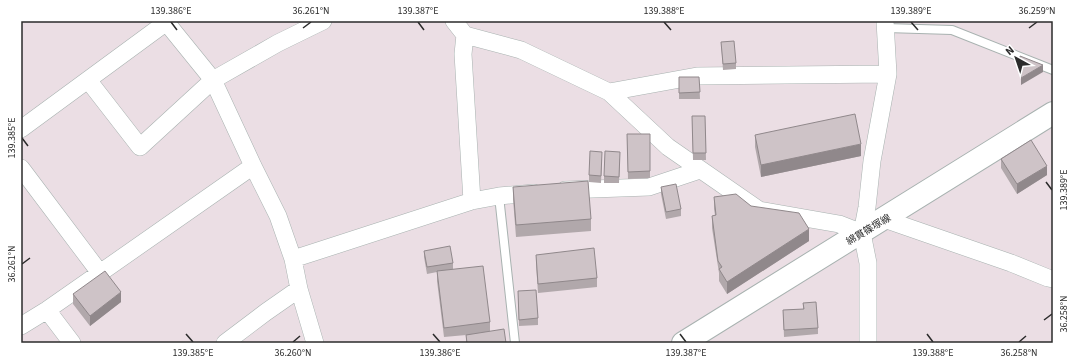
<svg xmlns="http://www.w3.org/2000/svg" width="1074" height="364" viewBox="0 0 1074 364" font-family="'Source Sans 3','Noto Sans JP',sans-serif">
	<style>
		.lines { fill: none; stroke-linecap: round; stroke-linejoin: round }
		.service-casing { stroke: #a8b2b0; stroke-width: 10 }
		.minor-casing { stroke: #a8b2b0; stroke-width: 18 }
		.secondary-casing { stroke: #a8b2b0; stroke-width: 24 }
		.service { stroke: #fff; stroke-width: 8 }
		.minor { stroke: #fff; stroke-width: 17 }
		.secondary { stroke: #fff; stroke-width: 22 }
		.wall { fill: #b1a8ab }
		.shaded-wall { fill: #90888b }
		.building { fill: #cec3c7; stroke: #90888b }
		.ticks { fill: none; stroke: #2b2b2b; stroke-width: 1.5 }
		.labels { text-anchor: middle; stroke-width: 3; stroke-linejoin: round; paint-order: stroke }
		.street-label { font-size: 10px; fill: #2b2b2b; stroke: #fff }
		.neatline { fill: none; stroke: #2b2b2b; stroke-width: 1.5 }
		.ticks-label { font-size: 10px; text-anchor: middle; fill: #2b2b2b }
	</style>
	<rect width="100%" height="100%" fill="#ebdee4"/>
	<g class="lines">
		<!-- service casing -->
		<g class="service-casing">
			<path id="service" d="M 886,28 L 952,30 L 1053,70
				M 499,196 L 515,343"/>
		</g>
		<!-- minor casing -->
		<g class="minor-casing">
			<path id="minor" d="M 454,21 L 465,35 L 521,50 L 609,92 L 668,147 L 759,210 L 839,224 L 862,233
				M 166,22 L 213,80 L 253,166 L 278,216 L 293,259 L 299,289 L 315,343
				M 465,35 L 463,54 L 472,201
				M 88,80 L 140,147 L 213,80 L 278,43 L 323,21
				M 609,92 L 697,76 L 888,74
				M 21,129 L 168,21
				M 21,168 L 100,273
				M 565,190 L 649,187 L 700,170
				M 884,219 L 1011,263 L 1048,278 L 1053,279
				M 293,259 L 472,201 L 499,196 L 534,193
				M 47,310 L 72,343
				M 21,326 L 47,310 L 253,166
				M 225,343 L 266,312 L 299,289
				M 868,343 L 868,263 L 862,233 L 867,207 L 872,161 L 888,74 L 885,21"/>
		</g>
		<!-- secondary casing -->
		<g class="secondary-casing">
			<path id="secondary" d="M 683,343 L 1053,113"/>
		</g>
		<!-- service -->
		<use href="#service" class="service"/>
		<!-- minor -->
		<use href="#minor" class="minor"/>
		<!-- secondary -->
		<use href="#secondary" class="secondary"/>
	</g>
	<!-- wall -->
	<path class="wall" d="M 721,42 L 736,63 L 736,69 L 723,70 Z
		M 679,77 L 699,77 L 700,99 L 679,99 Z
		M 692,116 L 705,116 L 706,160 L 693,160 Z
		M 627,134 L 650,134 L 650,178 L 628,179 Z
		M 755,135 L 861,156 L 761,177 L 755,147 Z
		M 620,158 L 619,183 L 604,183 L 604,176 Z
		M 602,159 L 601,183 L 589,182 L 589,175 Z
		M 1001,159 L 1047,175 L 1017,194 L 1001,168 Z
		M 513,187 L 591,219 L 591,231 L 516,237 L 513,199 Z
		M 661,187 L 681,209 L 681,216 L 666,219 L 661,194 Z
		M 714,197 L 751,206 L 809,241 L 727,294 L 719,281 L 719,273 L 712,228 L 712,216 L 715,215 L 714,209 Z
		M 424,251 L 453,263 L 453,269 L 490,322 L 490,331 L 506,343 L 466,343 L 466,335 L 444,337 L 437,281 L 437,272 L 427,274 L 424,257 Z
		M 536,255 L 597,278 L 597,287 L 538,293 L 536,264 Z
		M 518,291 L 538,318 L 538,325 L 519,326 Z
		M 73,294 L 121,302 L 90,326 L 73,304 Z
		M 803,303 L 818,328 L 818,334 L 784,337 L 783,310 L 803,309 Z"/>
	<!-- shaded-wall -->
	<path class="shaded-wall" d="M 1043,65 L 1043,72 L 1021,85 L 1021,78 Z
		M 861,144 L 861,156 L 761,177 L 761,165 Z
		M 1047,166 L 1047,175 L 1017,194 L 1017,184 Z
		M 809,229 L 809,241 L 727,294 L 727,282 Z
		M 121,292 L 121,302 L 90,326 L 90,316 Z"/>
	<!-- building -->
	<path class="building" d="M 734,41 L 736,63 L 723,64 L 721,42 Z
		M 1020,56 L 1043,65 L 1021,78 Z
		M 679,77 L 699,77 L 700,92 L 679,93 Z
		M 855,114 L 861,144 L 761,165 L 755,135 Z
		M 692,116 L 705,116 L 706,153 L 693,153 Z
		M 627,134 L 650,134 L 650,171 L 628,172 Z
		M 1031,140 L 1047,166 L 1017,184 L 1001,159 Z
		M 590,151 L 602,152 L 601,176 L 589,175 Z
		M 605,151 L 620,152 L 619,177 L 604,176 Z
		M 588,181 L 591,219 L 516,225 L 513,187 Z
		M 676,184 L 681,209 L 666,212 L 661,187 Z
		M 736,194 L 751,206 L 799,213 L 809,229 L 727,282 L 719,269 L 722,267 L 718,261 L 712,216 L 716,215 L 714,197 Z
		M 450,246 L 453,263 L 427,267 L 424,251 Z
		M 594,248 L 597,278 L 538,284 L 536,255 Z
		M 483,266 L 490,322 L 444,328 L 437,271 Z
		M 105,271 L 121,292 L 90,316 L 73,294 Z
		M 536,290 L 538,318 L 519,320 L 518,291 Z
		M 816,302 L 818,328 L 784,330 L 783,310 L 804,309 L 803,303 Z
		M 504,329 L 506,343 L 467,343 L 466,335 Z"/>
	<!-- ticks -->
	<path class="ticks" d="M 171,22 L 177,30M 418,22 L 424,30M 664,22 L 671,30M 911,22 L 918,30M 303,28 L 311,22M 1029,28 L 1037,22M 22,138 L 28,146M 1046,182 L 1052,190M 22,264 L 30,258M 1044,320 L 1052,314M 186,334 L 193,342M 433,334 L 440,342M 680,334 L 686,342M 927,334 L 933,342M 293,342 L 300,336M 1019,342 L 1026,336"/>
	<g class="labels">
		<!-- street labels -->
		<g class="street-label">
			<text transform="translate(868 229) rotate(-31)" y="4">綿貫篠塚線</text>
		</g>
	</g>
	<!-- border -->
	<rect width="1074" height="364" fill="none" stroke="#ffffff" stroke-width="44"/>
	<!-- north arrow -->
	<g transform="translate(1016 58) rotate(320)" stroke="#ffffff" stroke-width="3" paint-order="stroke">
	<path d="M0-3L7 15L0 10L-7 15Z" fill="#2b2b2b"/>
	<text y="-6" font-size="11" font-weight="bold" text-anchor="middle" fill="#2b2b2b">N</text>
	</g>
	<rect x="22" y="22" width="1030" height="320" class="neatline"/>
	<g class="ticks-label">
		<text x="171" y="14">139.386°E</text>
		<text x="311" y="14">36.261°N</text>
		<text x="418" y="14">139.387°E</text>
		<text x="664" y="14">139.388°E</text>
		<text x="911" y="14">139.389°E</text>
		<text x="1037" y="14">36.259°N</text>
		<text transform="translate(11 138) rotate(-90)" y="4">139.385°E</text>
		<text transform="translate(1063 190) rotate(-90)" y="4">139.389°E</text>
		<text transform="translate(11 264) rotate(-90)" y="4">36.261°N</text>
		<text transform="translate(1063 314) rotate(-90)" y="4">36.258°N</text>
		<text x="193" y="356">139.385°E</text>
		<text x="293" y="356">36.260°N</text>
		<text x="440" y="356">139.386°E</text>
		<text x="686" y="356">139.387°E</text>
		<text x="933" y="356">139.388°E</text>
		<text x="1019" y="356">36.258°N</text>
	</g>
</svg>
